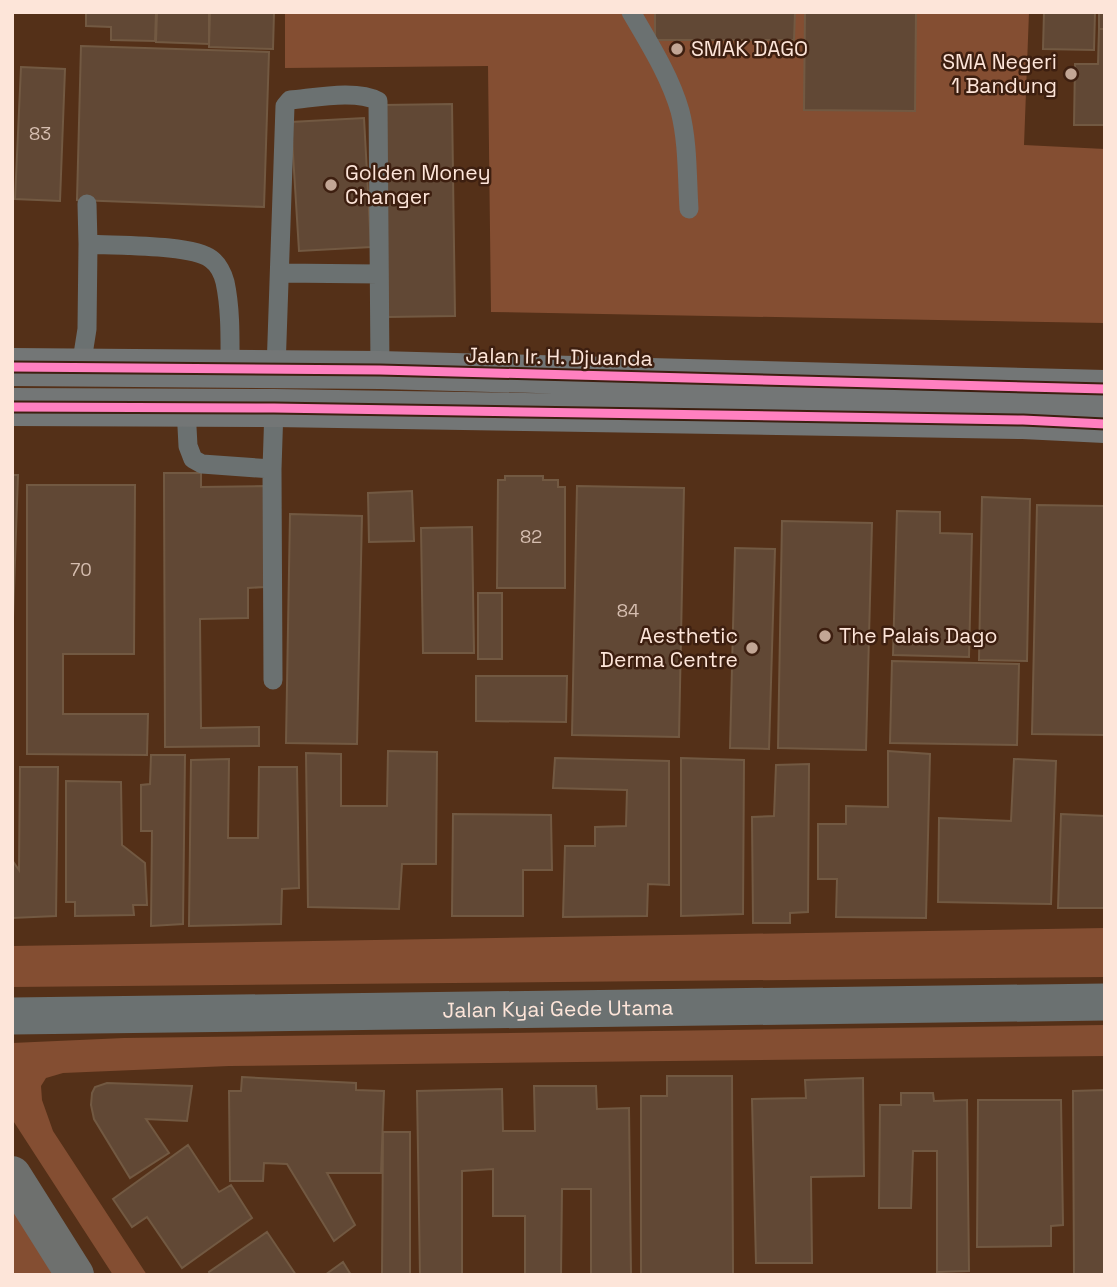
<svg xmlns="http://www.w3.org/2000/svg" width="1117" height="1287" viewBox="0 0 1117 1287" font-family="'Space Grotesk',sans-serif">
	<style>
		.green { fill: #844e32 }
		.building { fill: #614835; stroke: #725942; stroke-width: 2 }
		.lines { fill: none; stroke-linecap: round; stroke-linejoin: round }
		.service { stroke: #6b7171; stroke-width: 19 }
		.minor { stroke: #6b7171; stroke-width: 37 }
		.secondary { stroke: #6e706e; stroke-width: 38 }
		.primary { stroke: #737676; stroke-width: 38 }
		.cycleway-casing { stroke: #3d1f10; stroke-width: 13 }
		.cycleway { stroke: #ff80c0; stroke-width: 9 }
		.poi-dot { fill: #c2a695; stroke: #3d1f10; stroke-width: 2.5 }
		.labels { text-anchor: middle; stroke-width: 5; stroke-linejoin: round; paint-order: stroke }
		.number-label { font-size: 18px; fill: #d6beb0 }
		.poi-label { font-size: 21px; fill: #fde5d9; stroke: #3d1f10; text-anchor: start }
		.street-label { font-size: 21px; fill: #fde5d9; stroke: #3d1f10 }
	</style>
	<rect width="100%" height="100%" fill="#543018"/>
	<!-- green -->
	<path class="green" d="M 285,12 L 1029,12 L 1024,145 L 1105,149 L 1105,323 L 491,312 L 488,66 L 285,68 Z
		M 1105,928 L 1105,977 L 12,987 L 12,946 Z
		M 1105,1025 L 1105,1056 L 229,1066 L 63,1073 L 46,1078 L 41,1086 L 42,1100 L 53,1131 L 147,1275 L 113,1275 L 12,1119 L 12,1043 L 124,1038 Z
		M 12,1209 L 57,1275 L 12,1275 Z"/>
	<!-- building -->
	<path class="building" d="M 86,12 L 156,12 L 155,41 L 111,40 L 111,27 L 86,26 Z
		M 157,12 L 209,12 L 209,44 L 156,42 Z
		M 210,12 L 274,12 L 273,49 L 209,47 Z
		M 655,12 L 795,12 L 794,40 L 655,40 Z
		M 805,12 L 916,12 L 915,111 L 804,110 Z
		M 1044,12 L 1095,12 L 1094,50 L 1043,49 Z
		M 1099,12 L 1105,12 L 1105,29 L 1099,29 Z
		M 1099,29 L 1105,29 L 1105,125 L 1074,125 L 1075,64 L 1098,64 Z
		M 81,46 L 269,52 L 264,207 L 77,200 Z
		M 21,67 L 65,69 L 60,201 L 15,199 Z
		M 452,104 L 455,316 L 388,317 L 384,105 Z
		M 364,118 L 371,247 L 299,251 L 291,122 Z
		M 164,473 L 201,473 L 201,487 L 264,486 L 264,587 L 248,588 L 248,618 L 200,619 L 201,728 L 259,727 L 259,746 L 165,747 Z
		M 12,475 L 18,475 L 12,646 Z
		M 505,476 L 543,476 L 543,480 L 558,480 L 558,487 L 565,487 L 565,588 L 497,588 L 498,480 L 505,480 Z
		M 27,485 L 135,485 L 134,654 L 63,654 L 63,714 L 148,714 L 147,755 L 27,754 Z
		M 577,486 L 684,488 L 679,737 L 572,735 Z
		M 412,491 L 414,541 L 369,542 L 368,493 Z
		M 982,497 L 1030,499 L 1027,661 L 979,660 Z
		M 1037,505 L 1105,506 L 1105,735 L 1032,734 Z
		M 897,511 L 940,512 L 940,533 L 972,534 L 969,657 L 893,655 Z
		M 290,514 L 362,516 L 357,744 L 286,743 Z
		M 782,521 L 872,523 L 866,750 L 778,748 Z
		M 472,527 L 474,653 L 423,653 L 421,528 Z
		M 735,548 L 775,549 L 769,749 L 730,748 Z
		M 478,593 L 502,593 L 502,659 L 478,659 Z
		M 892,661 L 1019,664 L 1017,745 L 890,743 Z
		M 476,676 L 567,676 L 566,722 L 476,721 Z
		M 388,751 L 437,752 L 436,864 L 402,864 L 399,909 L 308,907 L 306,753 L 341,754 L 341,806 L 387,806 Z
		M 888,751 L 930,754 L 926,918 L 836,917 L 837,879 L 818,879 L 818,824 L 846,824 L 846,806 L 888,807 Z
		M 151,755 L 185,755 L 183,924 L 151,926 L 152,831 L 141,831 L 141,785 L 150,784 Z
		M 555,758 L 669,761 L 669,885 L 648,884 L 647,916 L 563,917 L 565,846 L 595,846 L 595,827 L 626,826 L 627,790 L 553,788 Z
		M 681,758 L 744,760 L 743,914 L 681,916 Z
		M 229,759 L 228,838 L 258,838 L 259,767 L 297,767 L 299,888 L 282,889 L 281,924 L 189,926 L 191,760 Z
		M 1014,759 L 1056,761 L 1051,904 L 938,902 L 939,818 L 1011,821 Z
		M 809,764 L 808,912 L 790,913 L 790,923 L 753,923 L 752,817 L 774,816 L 776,765 Z
		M 20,767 L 58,767 L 56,916 L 12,918 L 12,860 L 19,870 Z
		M 66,781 L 121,782 L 122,845 L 145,863 L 147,905 L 133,905 L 134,915 L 75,916 L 75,902 L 66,902 Z
		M 453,814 L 551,815 L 552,870 L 523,870 L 523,916 L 452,916 Z
		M 1061,814 L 1105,816 L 1105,908 L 1058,908 Z
		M 667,1076 L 732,1076 L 733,1275 L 641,1275 L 641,1096 L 667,1096 Z
		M 242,1077 L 356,1083 L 356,1090 L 384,1091 L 381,1173 L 327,1173 L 355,1225 L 334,1241 L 287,1164 L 264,1163 L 263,1181 L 230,1181 L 229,1091 L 241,1091 Z
		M 863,1078 L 864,1176 L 811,1177 L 812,1263 L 756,1263 L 752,1099 L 806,1098 L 805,1080 Z
		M 107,1083 L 192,1086 L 187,1121 L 146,1119 L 169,1153 L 130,1178 L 94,1119 L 91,1105 L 92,1093 L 95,1087 Z
		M 534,1086 L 596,1086 L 597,1109 L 629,1108 L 631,1275 L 591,1275 L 591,1189 L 562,1189 L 561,1275 L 525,1275 L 525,1216 L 493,1216 L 493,1169 L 462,1171 L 462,1275 L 420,1275 L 417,1091 L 502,1089 L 503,1131 L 535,1131 Z
		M 1105,1090 L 1105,1274 L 1074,1274 L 1073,1091 Z
		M 901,1093 L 933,1093 L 934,1101 L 967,1100 L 969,1271 L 937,1272 L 937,1151 L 913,1151 L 911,1208 L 879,1208 L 880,1105 L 901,1105 Z
		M 978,1100 L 1061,1100 L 1063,1225 L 1051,1226 L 1051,1246 L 977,1247 Z
		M 383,1132 L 410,1132 L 410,1275 L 382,1275 Z
		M 188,1145 L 219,1192 L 231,1185 L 252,1218 L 182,1268 L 147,1217 L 132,1227 L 113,1199 Z
		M 267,1232 L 296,1275 L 210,1275 L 209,1272 Z
		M 343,1262 L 351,1275 L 325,1275 Z"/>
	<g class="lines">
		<!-- service -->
		<path class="service" d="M 631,12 C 649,43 670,76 680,111 C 688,142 687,177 689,209
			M 87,204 L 88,244
			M 280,273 L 379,274
			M 81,367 L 87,329 L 88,244 C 115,246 192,244 211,259 C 218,264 223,274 225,282 C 231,310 230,341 230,369
			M 276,370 L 285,106 L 290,100 C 314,98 356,89 378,101 L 380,370
			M 186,408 L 188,446 L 193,459 L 202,464 L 272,469
			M 273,680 L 272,469 L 274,408"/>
		<!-- minor -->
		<path class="minor" id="s1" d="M 12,1016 L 1105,1002"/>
		<!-- secondary -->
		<path class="secondary" d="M 12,1175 L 75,1275"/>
		<!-- primary -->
		<path class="primary" d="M 12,367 L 380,370 L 1105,389
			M 12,407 L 274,408 L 1023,420 L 1105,424"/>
		<!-- cycleway casing -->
		<g class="cycleway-casing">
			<path id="cycleway" d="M 12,367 L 380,370 L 1105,389
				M 12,407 L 274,408 L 1023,420 L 1105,424"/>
		</g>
		<!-- cycleway -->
		<use href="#cycleway" class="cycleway"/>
	</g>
	<!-- markers -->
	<g class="poi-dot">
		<circle cx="677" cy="49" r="7"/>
		<circle cx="1071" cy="74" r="7"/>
		<circle cx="331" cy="185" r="7"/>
		<circle cx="825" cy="636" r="7"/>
		<circle cx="752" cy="648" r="7"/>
	</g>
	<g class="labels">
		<!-- number labels -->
		<g class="number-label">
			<text x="40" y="140">83</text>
			<text x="531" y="543">82</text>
			<text x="81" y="576">70</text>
			<text x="628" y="617">84</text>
		</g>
		<!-- poi labels -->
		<g class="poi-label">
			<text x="691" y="56">SMAK DAGO</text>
			<text x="1057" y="69" text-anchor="end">SMA Negeri<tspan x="1057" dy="24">1 Bandung</tspan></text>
			<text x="345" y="180">Golden Money<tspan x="345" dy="24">Changer</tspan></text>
			<text x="738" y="643" text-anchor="end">Aesthetic<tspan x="738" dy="24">Derma Centre</tspan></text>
			<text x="839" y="643">The Palais Dago</text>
		</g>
		<!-- street labels -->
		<g class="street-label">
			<text transform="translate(559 357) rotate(1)" y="7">Jalan Ir. H. Djuanda</text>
			<text dy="7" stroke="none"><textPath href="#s1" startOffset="546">Jalan Kyai Gede Utama</textPath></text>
		</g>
	</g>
	<!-- border -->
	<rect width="1117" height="1287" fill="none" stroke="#fde5d9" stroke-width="28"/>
</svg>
